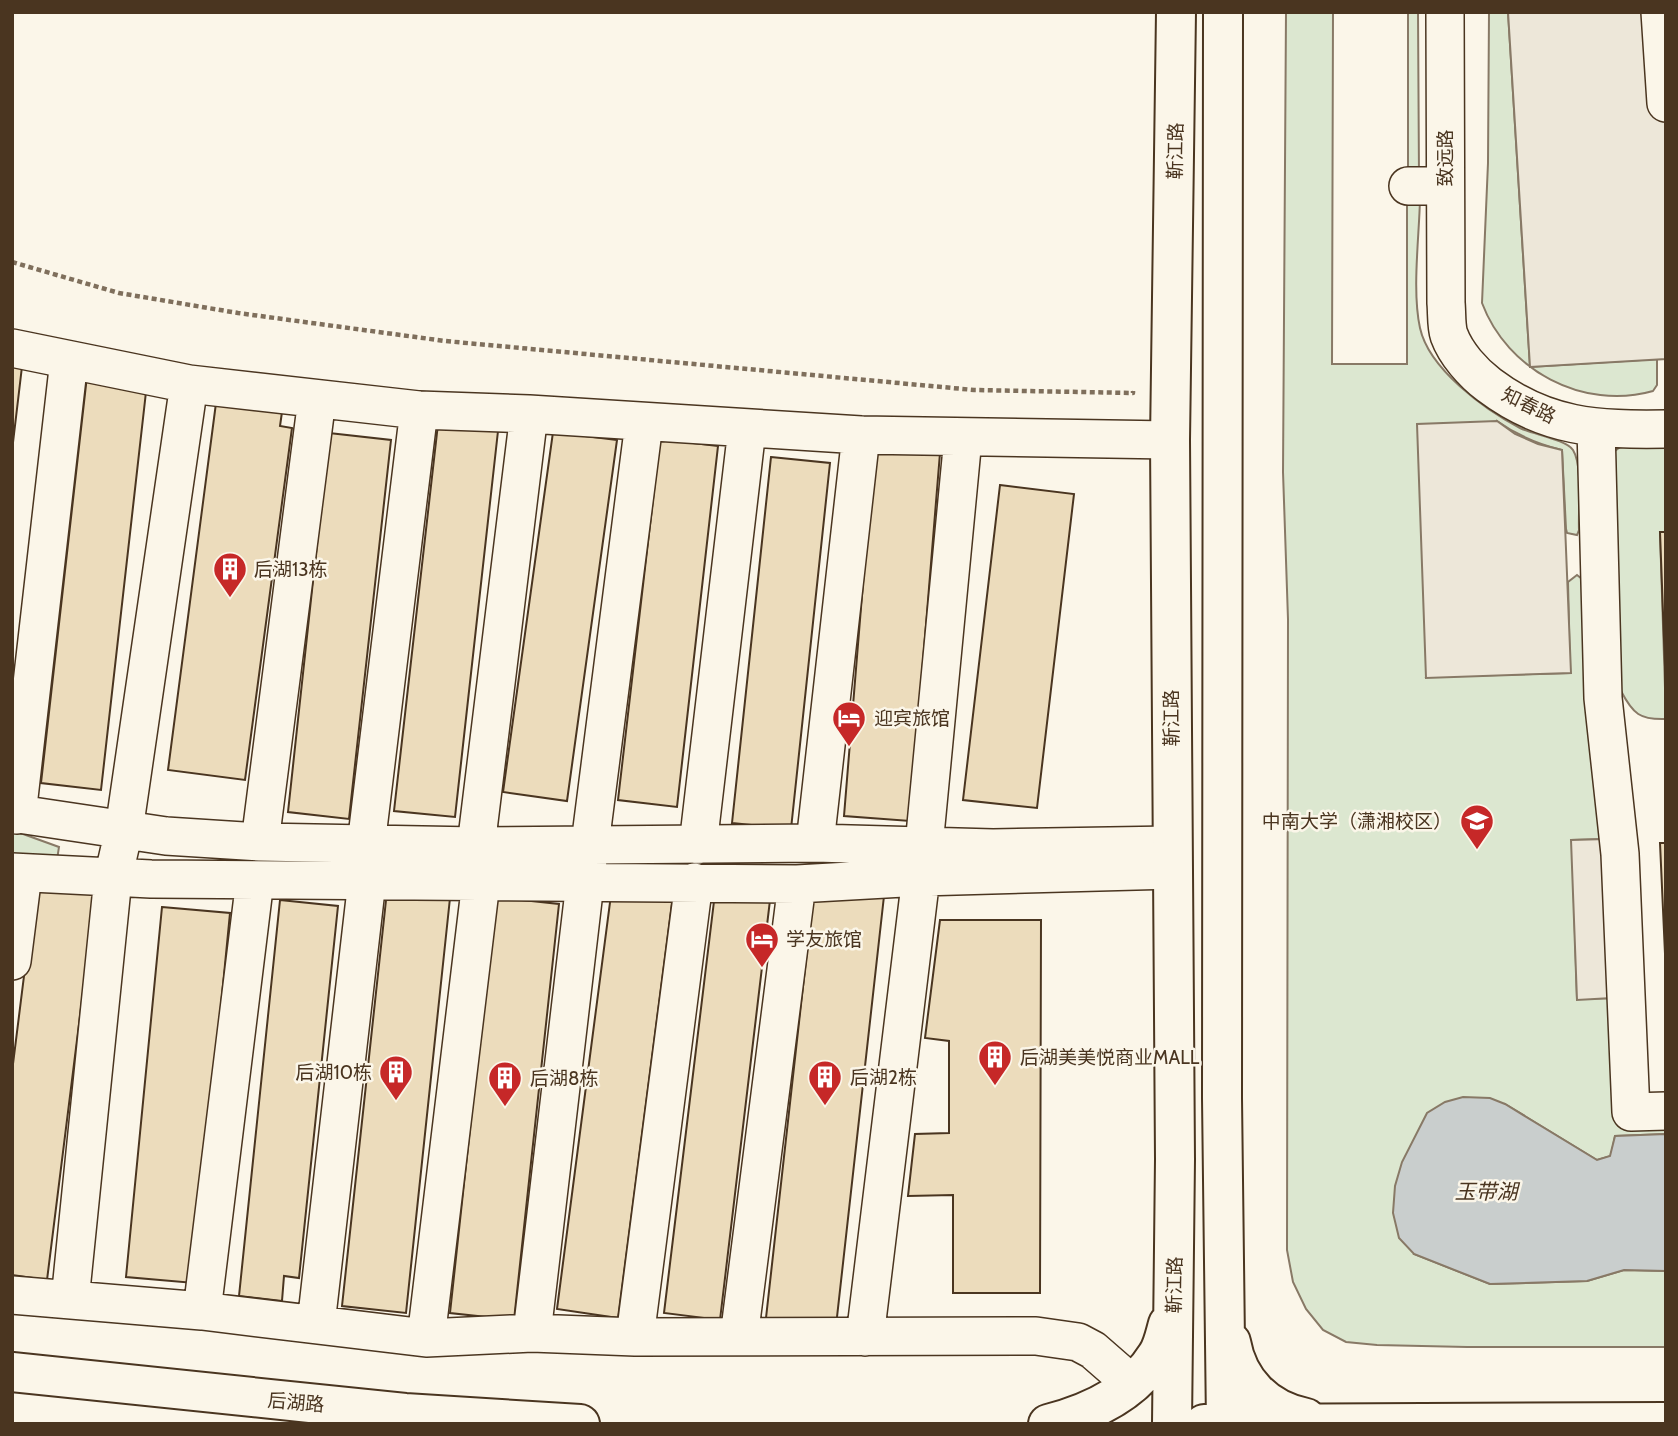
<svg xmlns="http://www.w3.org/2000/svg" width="1678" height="1436" viewBox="0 0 1678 1436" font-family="Cabin,'Noto Sans SC',sans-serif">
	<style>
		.green { fill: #dce7d0; stroke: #887966; stroke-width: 2 }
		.parking { fill: #ede7d9; stroke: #887966; stroke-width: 2 }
		.water { fill: #c9cecd; stroke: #887966; stroke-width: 2 }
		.building { fill: #ecdcbc; stroke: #4a3520; stroke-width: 2 }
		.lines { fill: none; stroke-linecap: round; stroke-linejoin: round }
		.minor-casing { stroke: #4a3520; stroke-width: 40 }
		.major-casing { stroke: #4a3520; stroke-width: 42 }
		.path { stroke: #7f6f5c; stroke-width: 4.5; stroke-dasharray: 5 3.5; stroke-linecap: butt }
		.minor { stroke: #fbf6e9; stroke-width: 37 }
		.major { stroke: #fbf6e9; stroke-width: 38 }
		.labels { text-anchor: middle; stroke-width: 5; stroke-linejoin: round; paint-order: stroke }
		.street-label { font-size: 19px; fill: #4a3520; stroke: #fbf6e9 }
		.poi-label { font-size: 19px; fill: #4a3520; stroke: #fbf6e9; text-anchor: start }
		.water-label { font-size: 21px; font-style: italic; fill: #4a3520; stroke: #fbf6e9 }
	</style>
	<rect width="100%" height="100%" fill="#fbf6e9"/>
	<!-- green -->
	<path class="green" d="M 1286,12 L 1333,12 L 1332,364 L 1407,364 L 1407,200 L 1420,200 C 1419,238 1412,292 1420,328 C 1429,369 1484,409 1520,428 C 1532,434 1567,440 1573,450 C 1583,466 1578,510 1579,530 L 1577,535 L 1567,533 L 1566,529 L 1562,450 C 1537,444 1518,436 1497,421 L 1426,677 L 1570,673 L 1568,582 L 1577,575 L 1582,579 L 1606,839 L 1572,840 L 1577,999 L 1612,998 L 1617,1114 L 1666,1127 L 1666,1134 L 1615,1136 L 1611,1156 L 1597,1160 L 1505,1104 L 1414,1254 L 1490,1284 L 1587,1281 L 1624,1270 L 1666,1271 L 1666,1347 L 1467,1347 L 1377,1345 L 1346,1342 L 1323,1330 L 1306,1309 L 1293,1282 L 1287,1250 L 1288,619 L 1283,472 Z
		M 1408,12 L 1418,12 L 1419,177 L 1408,178 Z
		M 1489,12 L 1508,12 L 1530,367 L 1657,359 L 1657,385 L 1653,391 C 1583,411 1507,370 1482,303 L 1488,163 Z
		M 1666,445 L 1666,532 L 1660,532 L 1666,719 C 1640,720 1633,714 1621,691 L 1615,451 L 1620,447 Z
		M 12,830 L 59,847 L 56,866 L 12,862 Z"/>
	<!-- parking -->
	<path class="parking" d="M 1508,12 L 1660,12 L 1666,103 L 1666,359 L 1530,367 Z
		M 1497,421 L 1515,434 L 1538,444 L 1562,450 L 1571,673 L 1426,678 L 1417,424 Z
		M 1606,839 L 1612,998 L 1577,1000 L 1571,840 Z"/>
	<!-- water -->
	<path class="water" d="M 1463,1097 L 1490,1098 L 1505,1104 L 1597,1160 L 1610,1156 L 1615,1136 L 1666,1134 L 1666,1271 L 1624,1270 L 1587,1281 L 1490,1284 L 1414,1254 L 1399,1238 L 1393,1213 L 1395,1186 L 1402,1162 L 1427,1113 L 1445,1102 Z"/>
	<!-- building -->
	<path class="building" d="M 12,357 L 23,358 L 12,451 Z
		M 87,376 L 147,383 L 101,790 L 41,783 Z
		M 216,403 L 282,412 L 280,426 L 292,428 L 245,780 L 168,770 Z
		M 438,424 L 498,431 L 455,817 L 394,811 Z
		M 553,432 L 617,440 L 567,801 L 503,792 Z
		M 329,433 L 391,440 L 349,819 L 288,812 Z
		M 660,439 L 718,446 L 677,807 L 618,800 Z
		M 874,448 L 940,453 L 910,821 L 844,816 Z
		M 771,457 L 830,463 L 791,829 L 732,823 Z
		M 1000,485 L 1074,494 L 1037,808 L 963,800 Z
		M 1000,485 L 1074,494 L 1037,808 L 963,800 Z
		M 1660,532 L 1666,532 L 1666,693 Z
		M 1660,843 L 1666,843 L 1666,976 Z
		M 36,880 L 96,888 L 47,1280 L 12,1275 L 12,1072 Z
		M 612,887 L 673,895 L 618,1318 L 557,1309 Z
		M 814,888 L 884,896 L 836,1326 L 766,1318 Z
		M 387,891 L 450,898 L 406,1313 L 342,1306 Z
		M 715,893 L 770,900 L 720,1320 L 664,1313 Z
		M 495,897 L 559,904 L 514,1320 L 450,1313 Z
		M 280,900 L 338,906 L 299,1278 L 284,1276 L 282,1301 L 239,1296 Z
		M 162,907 L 230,913 L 194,1283 L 126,1277 Z
		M 940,920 L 1041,920 L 1040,1293 L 953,1293 L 953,1195 L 908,1196 L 915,1134 L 949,1133 L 949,1041 L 925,1038 Z"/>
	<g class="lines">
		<!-- minor casing -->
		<g class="minor-casing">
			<path id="minor" d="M 1445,12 L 1446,303 C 1447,313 1446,326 1449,335 C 1456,354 1473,373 1489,385 C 1546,428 1597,430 1666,429
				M 1660,12 L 1666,103
				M 1408,186 L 1445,186
				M 12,348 L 189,384 L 419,410 L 529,414 L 861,435 L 1170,440
				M 1596,428 L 1603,698 L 1620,854 L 1631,1112 L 1666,1111
				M 12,813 L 166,836 L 260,842 L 476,846 L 815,843 L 993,848 L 1172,845
				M 17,815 L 69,360
				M 260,842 L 317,399
				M 815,843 L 861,435
				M 366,845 L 419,410
				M 698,845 L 747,429
				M 476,846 L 529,414
				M 12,872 L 151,879 L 797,884 L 921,877 L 1173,870
				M 12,961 L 23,874
				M 12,1295 L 202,1311 L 426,1338 L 532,1333 L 635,1337 L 1036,1336 L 1078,1342 L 1093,1350 L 1132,1384
				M 70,1300 L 113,878 L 124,830 L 189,384
				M 202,1311 L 255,880
				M 316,1324 L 367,881
				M 532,1333 L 585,883 L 644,423
				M 635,1337 L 694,882
				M 739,1337 L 797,884
				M 865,1337 L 921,877 L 963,438
				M 426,1338 L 481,882"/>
		</g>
		<!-- major casing -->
		<g class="major-casing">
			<path id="major" d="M 1223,12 L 1222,1098 L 1226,1424
				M 1231,1342 C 1238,1382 1266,1410 1306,1418
				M 12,1372 L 405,1413 L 580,1424
				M 1048,1424 C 1091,1413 1133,1394 1157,1355 C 1163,1346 1165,1334 1168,1324
				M 1172,1424 L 1175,1159 L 1170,440 L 1176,12
				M 1204,1424 L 1666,1422"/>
		</g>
		<!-- path -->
		<path class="path" d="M 12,262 L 119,293 L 238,313 L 445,341 L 974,390 L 1133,393 L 1133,391"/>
		<!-- minor -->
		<use href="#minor" class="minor"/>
		<!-- major -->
		<use href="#major" class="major"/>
	</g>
	<!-- icons -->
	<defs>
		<g id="building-pin" transform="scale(1.75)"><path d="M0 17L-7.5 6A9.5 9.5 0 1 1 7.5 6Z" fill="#c62828" stroke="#fbf6e9"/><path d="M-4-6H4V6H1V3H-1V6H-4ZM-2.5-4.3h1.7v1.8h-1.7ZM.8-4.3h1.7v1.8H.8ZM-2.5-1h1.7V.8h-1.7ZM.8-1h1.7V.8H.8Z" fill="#fff"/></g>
		<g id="hotel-pin" transform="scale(1.75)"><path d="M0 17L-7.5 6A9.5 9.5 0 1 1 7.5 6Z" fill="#c62828" stroke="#fbf6e9"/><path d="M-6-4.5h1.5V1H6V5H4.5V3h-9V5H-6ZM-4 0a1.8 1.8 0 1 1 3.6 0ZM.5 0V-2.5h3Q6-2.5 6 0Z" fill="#fff"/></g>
		<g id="university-pin" transform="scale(1.75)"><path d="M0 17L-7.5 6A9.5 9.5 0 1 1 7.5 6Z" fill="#c62828" stroke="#fbf6e9"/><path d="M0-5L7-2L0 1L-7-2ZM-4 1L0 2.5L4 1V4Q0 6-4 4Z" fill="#fff"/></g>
	</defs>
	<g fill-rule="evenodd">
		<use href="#building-pin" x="230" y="569"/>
		<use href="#hotel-pin" x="849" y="718"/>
		<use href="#university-pin" x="1477" y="821"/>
		<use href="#hotel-pin" x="762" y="939"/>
		<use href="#building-pin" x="995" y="1057"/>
		<use href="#building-pin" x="396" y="1072"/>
		<use href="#building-pin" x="825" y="1077"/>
		<use href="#building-pin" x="505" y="1078"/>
	</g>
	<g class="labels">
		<!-- street labels -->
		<g class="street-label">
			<text transform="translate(1175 151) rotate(-89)" y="7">靳江路</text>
			<text transform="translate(1445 158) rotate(-90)" y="7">致远路</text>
			<text transform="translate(1529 405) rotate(26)" y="7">知春路</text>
			<text transform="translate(1171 718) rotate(-90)" y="7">靳江路</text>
			<text transform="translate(1174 1285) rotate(-89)" y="7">靳江路</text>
			<text transform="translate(296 1402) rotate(5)" y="7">后湖路</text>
		</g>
		<!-- poi labels -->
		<g class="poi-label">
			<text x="254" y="576">后湖13栋</text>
			<text x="874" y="725">迎宾旅馆</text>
			<text x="1452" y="828" text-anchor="end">中南大学（潇湘校区）</text>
			<text x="786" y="946">学友旅馆</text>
			<text x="1020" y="1064">后湖美美悦商业MALL</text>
			<text x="372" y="1079" text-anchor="end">后湖10栋</text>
			<text x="850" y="1084">后湖2栋</text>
			<text x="530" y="1085">后湖8栋</text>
		</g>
		<!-- water labels -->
		<g class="water-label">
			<text x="1486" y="1199">玉带湖</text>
		</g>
	</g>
	<!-- border -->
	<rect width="1678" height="1436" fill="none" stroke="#4a3520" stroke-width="28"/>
</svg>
